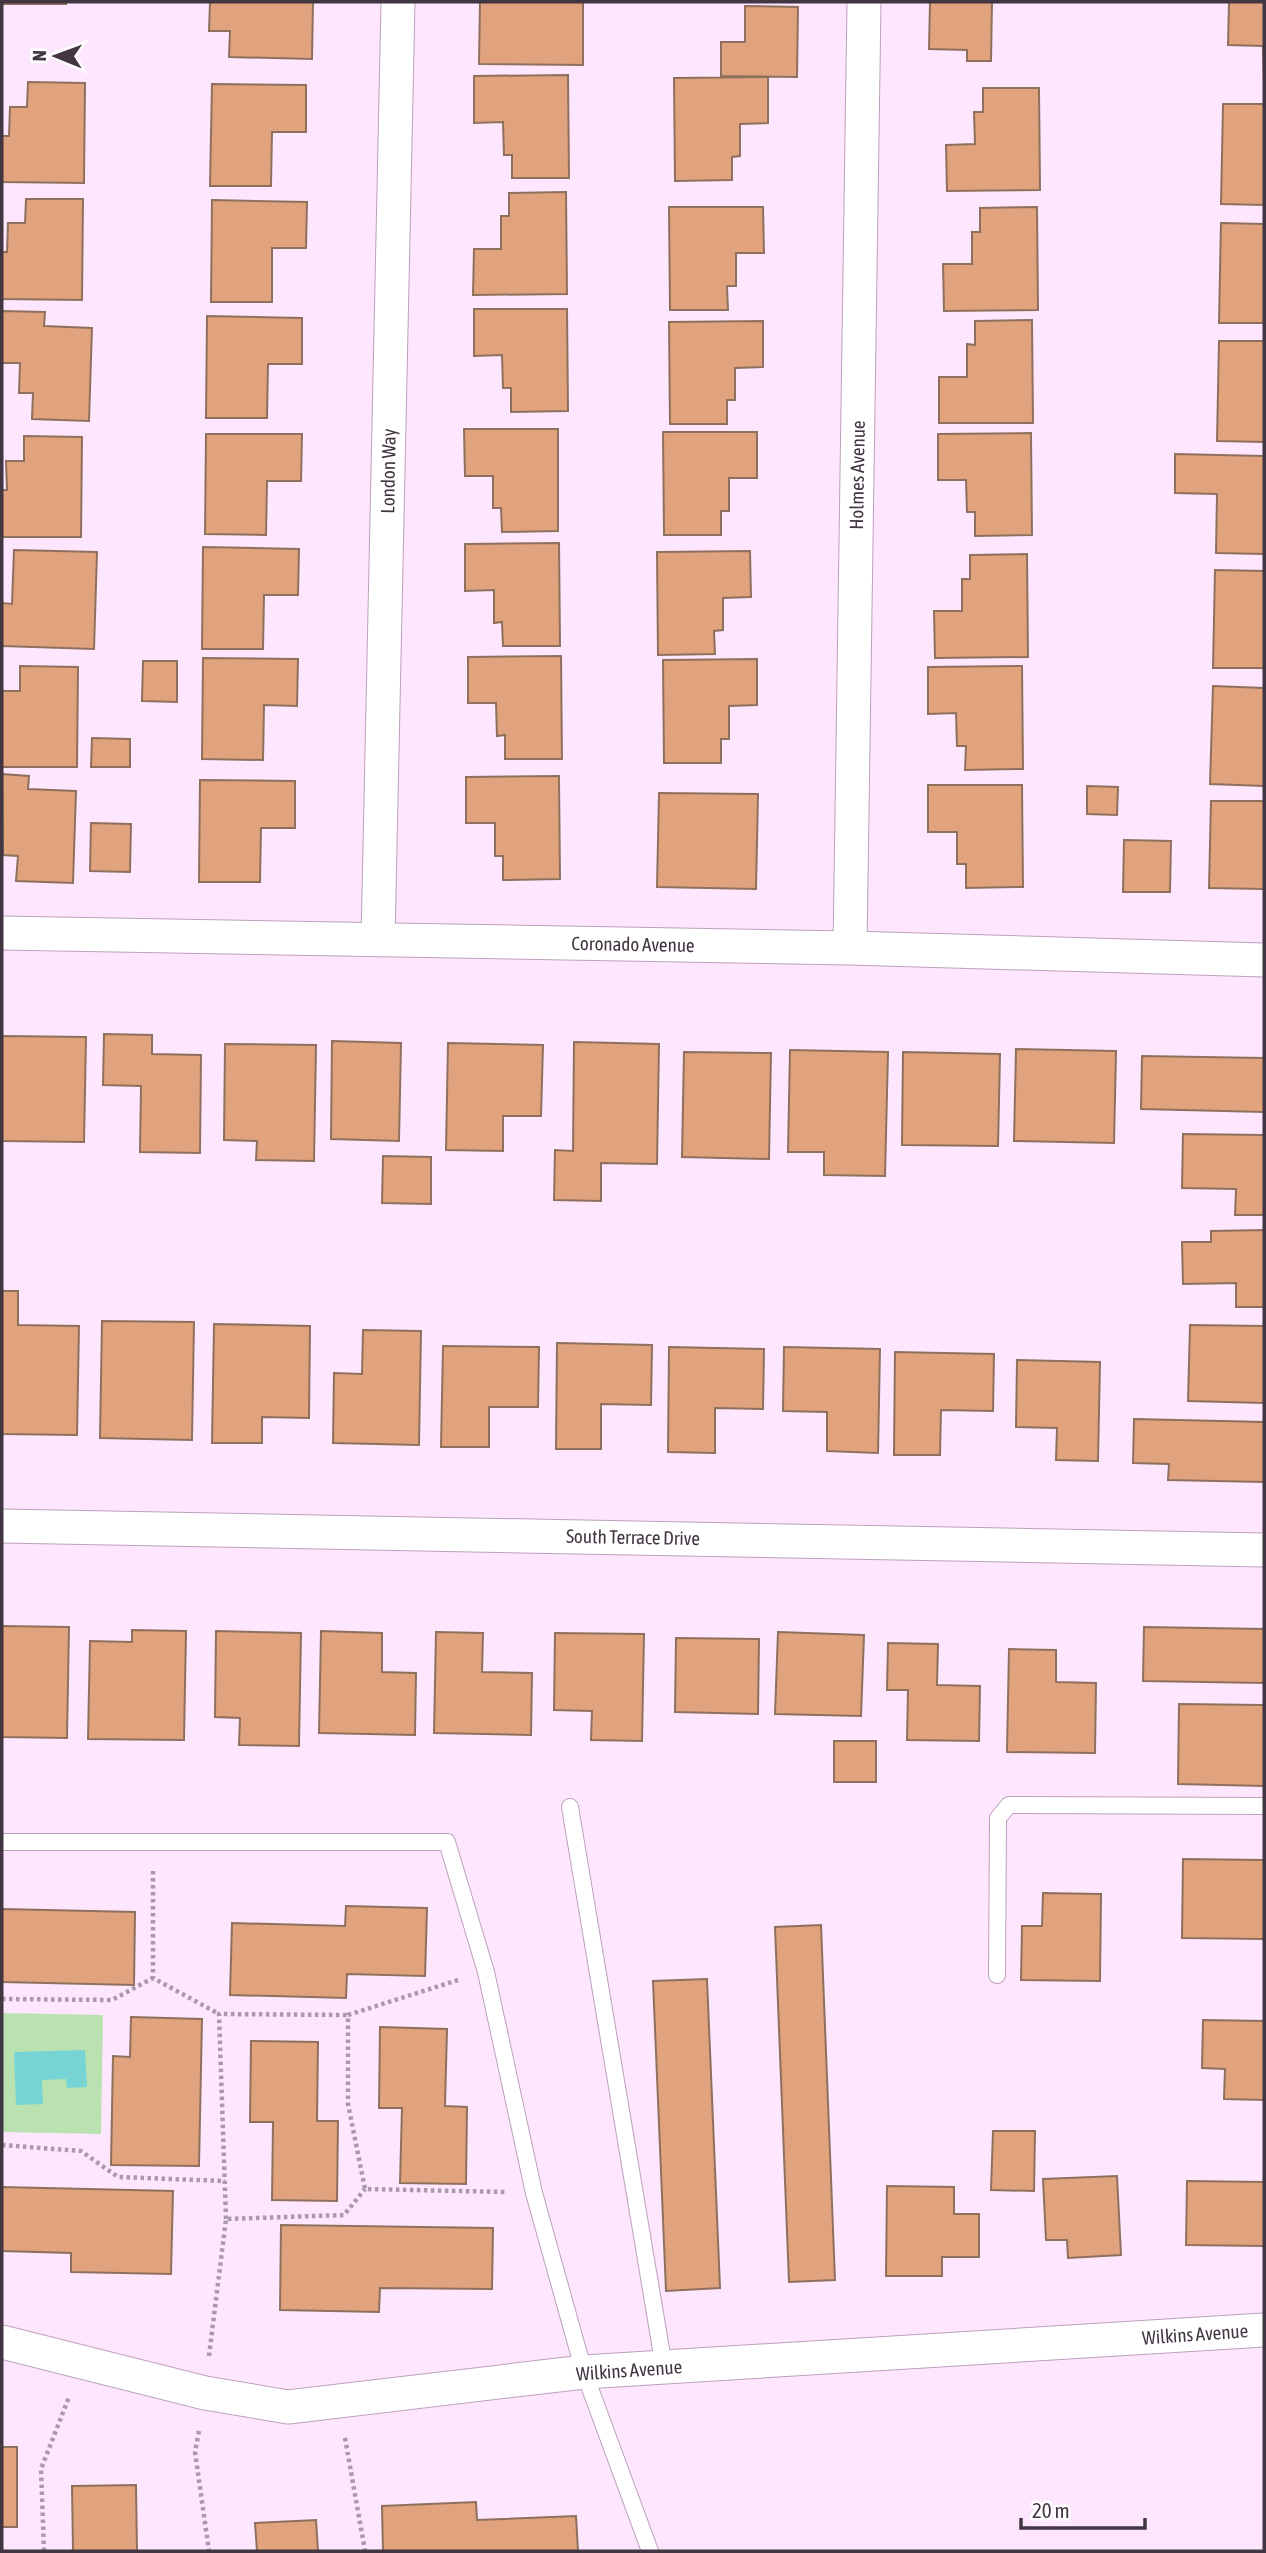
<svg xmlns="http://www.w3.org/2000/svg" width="1266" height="2553" viewBox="0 0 1266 2553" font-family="'Asap Condensed',sans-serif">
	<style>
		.green { fill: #b9e2b0 }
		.water { fill: #77d4d5 }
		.building { fill: #e0a37e; stroke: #8f705d; stroke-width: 2 }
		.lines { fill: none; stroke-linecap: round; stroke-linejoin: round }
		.service-casing { stroke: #bba1bc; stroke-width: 18 }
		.minor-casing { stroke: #bba1bc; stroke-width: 35 }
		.path { stroke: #a9a; stroke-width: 4.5; stroke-dasharray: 3.5 3.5; stroke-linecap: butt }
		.service { stroke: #fff; stroke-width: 16 }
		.minor { stroke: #fff; stroke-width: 33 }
		.labels { text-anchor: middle; stroke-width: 7; stroke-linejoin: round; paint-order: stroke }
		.street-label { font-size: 19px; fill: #413641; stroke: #fff }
	</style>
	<rect width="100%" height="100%" fill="#fee7fe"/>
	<!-- green -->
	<path class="green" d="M 2,2013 L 103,2015 L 101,2134 L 2,2132 Z"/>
	<!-- water -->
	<path class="water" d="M 85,2050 L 87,2087 L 67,2088 L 66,2079 L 42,2080 L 43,2104 L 16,2105 L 14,2052 Z"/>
	<!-- building -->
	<path class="building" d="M 2,2 L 66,2 L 66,4 L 2,4 Z
		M 210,2 L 313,2 L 312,59 L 229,57 L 230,31 L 209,31 Z
		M 480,2 L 583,2 L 583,65 L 479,64 Z
		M 930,2 L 992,2 L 991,61 L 967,61 L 967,50 L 929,49 Z
		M 1229,2 L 1264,2 L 1264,81 L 1263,46 L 1228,45 Z
		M 745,6 L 798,7 L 797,77 L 721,76 L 721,42 L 745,42 Z
		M 568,75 L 569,178 L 512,178 L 512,155 L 504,155 L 503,122 L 474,123 L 474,76 Z
		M 768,77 L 768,123 L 740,124 L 740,156 L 732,157 L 732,180 L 675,181 L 674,78 Z
		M 28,82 L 85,83 L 84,183 L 2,182 L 2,136 L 9,136 L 10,107 L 27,107 Z
		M 212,84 L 306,85 L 306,132 L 272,132 L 271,186 L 210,186 Z
		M 983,88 L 1039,88 L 1040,190 L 947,191 L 946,145 L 975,144 L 974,112 L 983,112 Z
		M 1223,104 L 1264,104 L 1264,205 L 1221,204 Z
		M 566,192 L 567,294 L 473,295 L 474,249 L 501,249 L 501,216 L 509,216 L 509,193 Z
		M 26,199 L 83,199 L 82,300 L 2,299 L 2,252 L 7,252 L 8,223 L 25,223 Z
		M 212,200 L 307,202 L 306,248 L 272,248 L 272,302 L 211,302 Z
		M 669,207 L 763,207 L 764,253 L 736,253 L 736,286 L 727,286 L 728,310 L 670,310 Z
		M 1037,207 L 1038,310 L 944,311 L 943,264 L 972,264 L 972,232 L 980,232 L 980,208 Z
		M 1221,223 L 1264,224 L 1264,323 L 1219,323 Z
		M 474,309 L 567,309 L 568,411 L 511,412 L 511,388 L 503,388 L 502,355 L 474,356 Z
		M 2,311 L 45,312 L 44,326 L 92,328 L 89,421 L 32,419 L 33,393 L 19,393 L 20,363 L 2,363 Z
		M 207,316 L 302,318 L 302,364 L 268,364 L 267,418 L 206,418 Z
		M 1032,320 L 1033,423 L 939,423 L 939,377 L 967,377 L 967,344 L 975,345 L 975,321 Z
		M 763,321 L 763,367 L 735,368 L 735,400 L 727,400 L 727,424 L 670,424 L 669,322 Z
		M 1219,341 L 1264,341 L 1264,442 L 1217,441 Z
		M 464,429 L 558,429 L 558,531 L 502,532 L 501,508 L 493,508 L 493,476 L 465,476 Z
		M 663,432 L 757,432 L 757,478 L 729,478 L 729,511 L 721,511 L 721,535 L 664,535 Z
		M 1031,433 L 1032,535 L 975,536 L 975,512 L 967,512 L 966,480 L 938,480 L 938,434 Z
		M 206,434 L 302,434 L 301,481 L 267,481 L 266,535 L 205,534 Z
		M 24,436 L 82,437 L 81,537 L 2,537 L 2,490 L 7,490 L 6,461 L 24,461 Z
		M 1175,454 L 1264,456 L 1264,554 L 1216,553 L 1217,494 L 1175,493 Z
		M 559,543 L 560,646 L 503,646 L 502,622 L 494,623 L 494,590 L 465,591 L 465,544 Z
		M 203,547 L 299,549 L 298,595 L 264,595 L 263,649 L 202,649 Z
		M 14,550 L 97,552 L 94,649 L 2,646 L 2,603 L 12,604 Z
		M 750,551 L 751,597 L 723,598 L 723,630 L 714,631 L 715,654 L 658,655 L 657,552 Z
		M 1027,554 L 1028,657 L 935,658 L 934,611 L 962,611 L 962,579 L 970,579 L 970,555 Z
		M 1215,570 L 1264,571 L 1264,668 L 1213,668 Z
		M 561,656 L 562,759 L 505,759 L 505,735 L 497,736 L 496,703 L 468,703 L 468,657 Z
		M 203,658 L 298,659 L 297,706 L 264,705 L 263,760 L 202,759 Z
		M 757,659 L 757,705 L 729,706 L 729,739 L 721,739 L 721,763 L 664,763 L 663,660 Z
		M 143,661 L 177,661 L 177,702 L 142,701 Z
		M 20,666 L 78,667 L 77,767 L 2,767 L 2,691 L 20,691 Z
		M 1022,666 L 1023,769 L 965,770 L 966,746 L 957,746 L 956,713 L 928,714 L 928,667 Z
		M 1213,686 L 1264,688 L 1264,786 L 1210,784 Z
		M 92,738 L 130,739 L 130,767 L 91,767 Z
		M 2,774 L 29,776 L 28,789 L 76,791 L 73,883 L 16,881 L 18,856 L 3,855 Z
		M 559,776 L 560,879 L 503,880 L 503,856 L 495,856 L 495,823 L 466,823 L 466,777 Z
		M 200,780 L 295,781 L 295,828 L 261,828 L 260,882 L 199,882 Z
		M 928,785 L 1022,785 L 1023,887 L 966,888 L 966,864 L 957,864 L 957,832 L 928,832 Z
		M 1087,786 L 1118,787 L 1117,815 L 1087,814 Z
		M 659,793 L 758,794 L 756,889 L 657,887 Z
		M 1211,801 L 1264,801 L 1264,889 L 1209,888 Z
		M 91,823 L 131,824 L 130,872 L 90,871 Z
		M 1124,840 L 1171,841 L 1170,892 L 1123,892 Z
		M 104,1034 L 152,1035 L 152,1054 L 201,1055 L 200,1153 L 140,1152 L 141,1086 L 103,1085 Z
		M 2,1036 L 86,1037 L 84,1142 L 2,1141 Z
		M 332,1041 L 401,1043 L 399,1141 L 331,1139 Z
		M 574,1042 L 659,1044 L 657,1164 L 601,1163 L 601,1201 L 554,1200 L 555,1150 L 573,1151 Z
		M 448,1043 L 543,1045 L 541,1116 L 503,1116 L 503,1151 L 446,1150 Z
		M 225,1044 L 316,1045 L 314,1161 L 256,1160 L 257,1141 L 224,1140 Z
		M 1016,1049 L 1116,1051 L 1114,1143 L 1014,1141 Z
		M 790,1050 L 888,1052 L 885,1176 L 824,1175 L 824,1152 L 788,1152 Z
		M 684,1052 L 771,1053 L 769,1159 L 682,1157 Z
		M 903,1052 L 1000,1054 L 998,1146 L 902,1145 Z
		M 1142,1056 L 1264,1058 L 1264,1112 L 1141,1109 Z
		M 1183,1134 L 1264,1135 L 1264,1215 L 1235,1215 L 1236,1189 L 1182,1188 Z
		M 383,1156 L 431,1157 L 431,1204 L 382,1203 Z
		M 1264,1230 L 1264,1307 L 1236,1307 L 1236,1283 L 1183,1284 L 1182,1242 L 1211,1242 L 1211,1231 Z
		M 2,1291 L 18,1291 L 18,1325 L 79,1326 L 77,1435 L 2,1434 Z
		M 102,1321 L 194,1322 L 192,1440 L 100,1438 Z
		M 214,1324 L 310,1326 L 309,1418 L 262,1417 L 262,1443 L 212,1443 Z
		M 1190,1325 L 1264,1326 L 1264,1403 L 1188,1401 Z
		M 363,1330 L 421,1331 L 419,1445 L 333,1443 L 334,1373 L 362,1374 Z
		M 557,1343 L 652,1345 L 651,1405 L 601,1404 L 601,1449 L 556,1449 Z
		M 443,1346 L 539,1347 L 538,1407 L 489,1407 L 489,1447 L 441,1447 Z
		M 669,1347 L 764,1349 L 763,1409 L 715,1408 L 715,1453 L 668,1452 Z
		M 784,1347 L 880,1349 L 878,1453 L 827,1451 L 827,1412 L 783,1411 Z
		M 895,1352 L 994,1354 L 993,1411 L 941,1410 L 940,1455 L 894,1455 Z
		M 1017,1360 L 1100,1362 L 1098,1461 L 1056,1460 L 1057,1428 L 1016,1427 Z
		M 1134,1419 L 1264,1422 L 1264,1482 L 1168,1480 L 1169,1464 L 1133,1463 Z
		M 2,1626 L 69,1627 L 67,1738 L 2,1737 Z
		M 1144,1627 L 1264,1629 L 1264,1683 L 1143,1681 Z
		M 132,1630 L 186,1631 L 184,1740 L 88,1739 L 90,1641 L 132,1642 Z
		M 216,1631 L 301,1633 L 299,1746 L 239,1745 L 240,1718 L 215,1717 Z
		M 321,1631 L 382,1633 L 382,1672 L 416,1673 L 415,1735 L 319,1733 Z
		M 436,1632 L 483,1633 L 482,1672 L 532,1673 L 531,1735 L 434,1733 Z
		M 778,1632 L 864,1635 L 861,1716 L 775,1714 Z
		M 555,1633 L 644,1634 L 642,1741 L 591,1740 L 592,1711 L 554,1710 Z
		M 676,1638 L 759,1639 L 758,1714 L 675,1712 Z
		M 888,1643 L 938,1644 L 937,1685 L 980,1686 L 979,1741 L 907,1740 L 908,1690 L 887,1690 Z
		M 1009,1649 L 1056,1650 L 1056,1682 L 1096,1683 L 1095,1753 L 1007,1752 Z
		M 1179,1704 L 1264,1705 L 1264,1786 L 1178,1784 Z
		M 834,1741 L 876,1741 L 876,1782 L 834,1782 Z
		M 1183,1859 L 1264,1860 L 1264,1939 L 1182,1938 Z
		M 1043,1893 L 1101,1894 L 1100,1981 L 1021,1980 L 1022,1926 L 1042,1926 Z
		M 346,1906 L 427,1908 L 425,1976 L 347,1974 L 346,1998 L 230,1995 L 232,1923 L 345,1926 Z
		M 2,1909 L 135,1912 L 134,1985 L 2,1982 Z
		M 821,1925 L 835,2280 L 789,2282 L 775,1927 Z
		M 707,1979 L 720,2288 L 666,2291 L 653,1981 Z
		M 131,2017 L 202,2019 L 199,2166 L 111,2165 L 113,2056 L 130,2057 Z
		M 1203,2020 L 1264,2021 L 1264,2100 L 1224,2099 L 1225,2069 L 1202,2068 Z
		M 380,2027 L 447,2029 L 445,2106 L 467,2107 L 466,2184 L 400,2183 L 402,2108 L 379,2108 Z
		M 251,2041 L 318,2042 L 317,2121 L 338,2121 L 337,2201 L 272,2200 L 273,2122 L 250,2122 Z
		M 993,2131 L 1035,2131 L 1034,2191 L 991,2190 Z
		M 1117,2176 L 1121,2255 L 1068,2258 L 1067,2240 L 1046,2240 L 1043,2179 Z
		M 1187,2181 L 1264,2182 L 1264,2246 L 1186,2245 Z
		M 887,2186 L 954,2187 L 954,2214 L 979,2214 L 979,2257 L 942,2257 L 942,2276 L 886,2276 Z
		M 2,2187 L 173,2191 L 171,2274 L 71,2272 L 71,2253 L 2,2251 Z
		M 281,2225 L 493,2228 L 492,2289 L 380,2288 L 379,2312 L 280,2310 Z
		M 2,2447 L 17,2447 L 17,2527 L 2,2527 Z
		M 136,2485 L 137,2551 L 73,2551 L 72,2486 Z
		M 476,2502 L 477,2520 L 576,2516 L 578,2551 L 383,2551 L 382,2506 Z
		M 316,2520 L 318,2551 L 257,2551 L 255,2523 Z"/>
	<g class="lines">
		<!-- service casing -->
		<g class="service-casing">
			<path id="service" d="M 570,1807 L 664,2367
				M 2,1842 L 447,1842 L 486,1972 L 534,2193 L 584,2372 L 650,2551
				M 997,1975 L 998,1818 L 1009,1805 L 1264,1806"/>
		</g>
		<!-- minor casing -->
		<g class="minor-casing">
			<path id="minor" d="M 2,933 L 850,948 L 1264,960
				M 378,940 L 398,2
				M 850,948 L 864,2
				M 2,1526 L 1264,1550
				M 2,2342 L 205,2393 L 288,2407 L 584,2372 L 1264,2330"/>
		</g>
		<!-- path -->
		<path class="path" d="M 153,1871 L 153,1978 L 219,2014
			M 458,1980 L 348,2015 L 348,2104 L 365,2189 L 506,2192
			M 2,1999 L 112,2000 L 153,1978
			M 2,2145 L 81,2151 L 118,2177 L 225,2181
			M 226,2219 L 219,2014 L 348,2015
			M 209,2356 L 226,2219 L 344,2215 L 365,2189
			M 199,2431 L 195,2452 L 209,2551
			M 345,2438 L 365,2551
			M 44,2551 L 41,2469 L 69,2397"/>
		<!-- service -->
		<use href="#service" class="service"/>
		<!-- minor -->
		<use href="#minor" class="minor"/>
	</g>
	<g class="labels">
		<!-- street labels -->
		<g class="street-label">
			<text transform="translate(388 471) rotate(-89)" y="7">London Way</text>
			<text transform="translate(857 475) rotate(-89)" y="7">Holmes Avenue</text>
			<text transform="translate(633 944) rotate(1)" y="7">Coronado Avenue</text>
			<text transform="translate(633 1537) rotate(1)" y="7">South Terrace Drive</text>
			<text transform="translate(1195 2334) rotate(-4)" y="7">Wilkins Avenue</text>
			<text transform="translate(629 2370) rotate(-4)" y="7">Wilkins Avenue</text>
		</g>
	</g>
	<!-- border -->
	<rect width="1266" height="2553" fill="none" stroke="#413641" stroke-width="7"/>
	<!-- north arrow -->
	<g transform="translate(56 56) rotate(271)" stroke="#ffffff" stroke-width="5" paint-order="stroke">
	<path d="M0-5L12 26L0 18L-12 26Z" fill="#413641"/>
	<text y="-10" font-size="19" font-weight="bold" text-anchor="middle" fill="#413641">N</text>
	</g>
	<!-- scale -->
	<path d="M1021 2518v10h124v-10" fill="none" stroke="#413641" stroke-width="3.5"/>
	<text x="1032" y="2518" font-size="21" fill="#413641" stroke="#ffffff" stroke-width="5" paint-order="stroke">20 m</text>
</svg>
